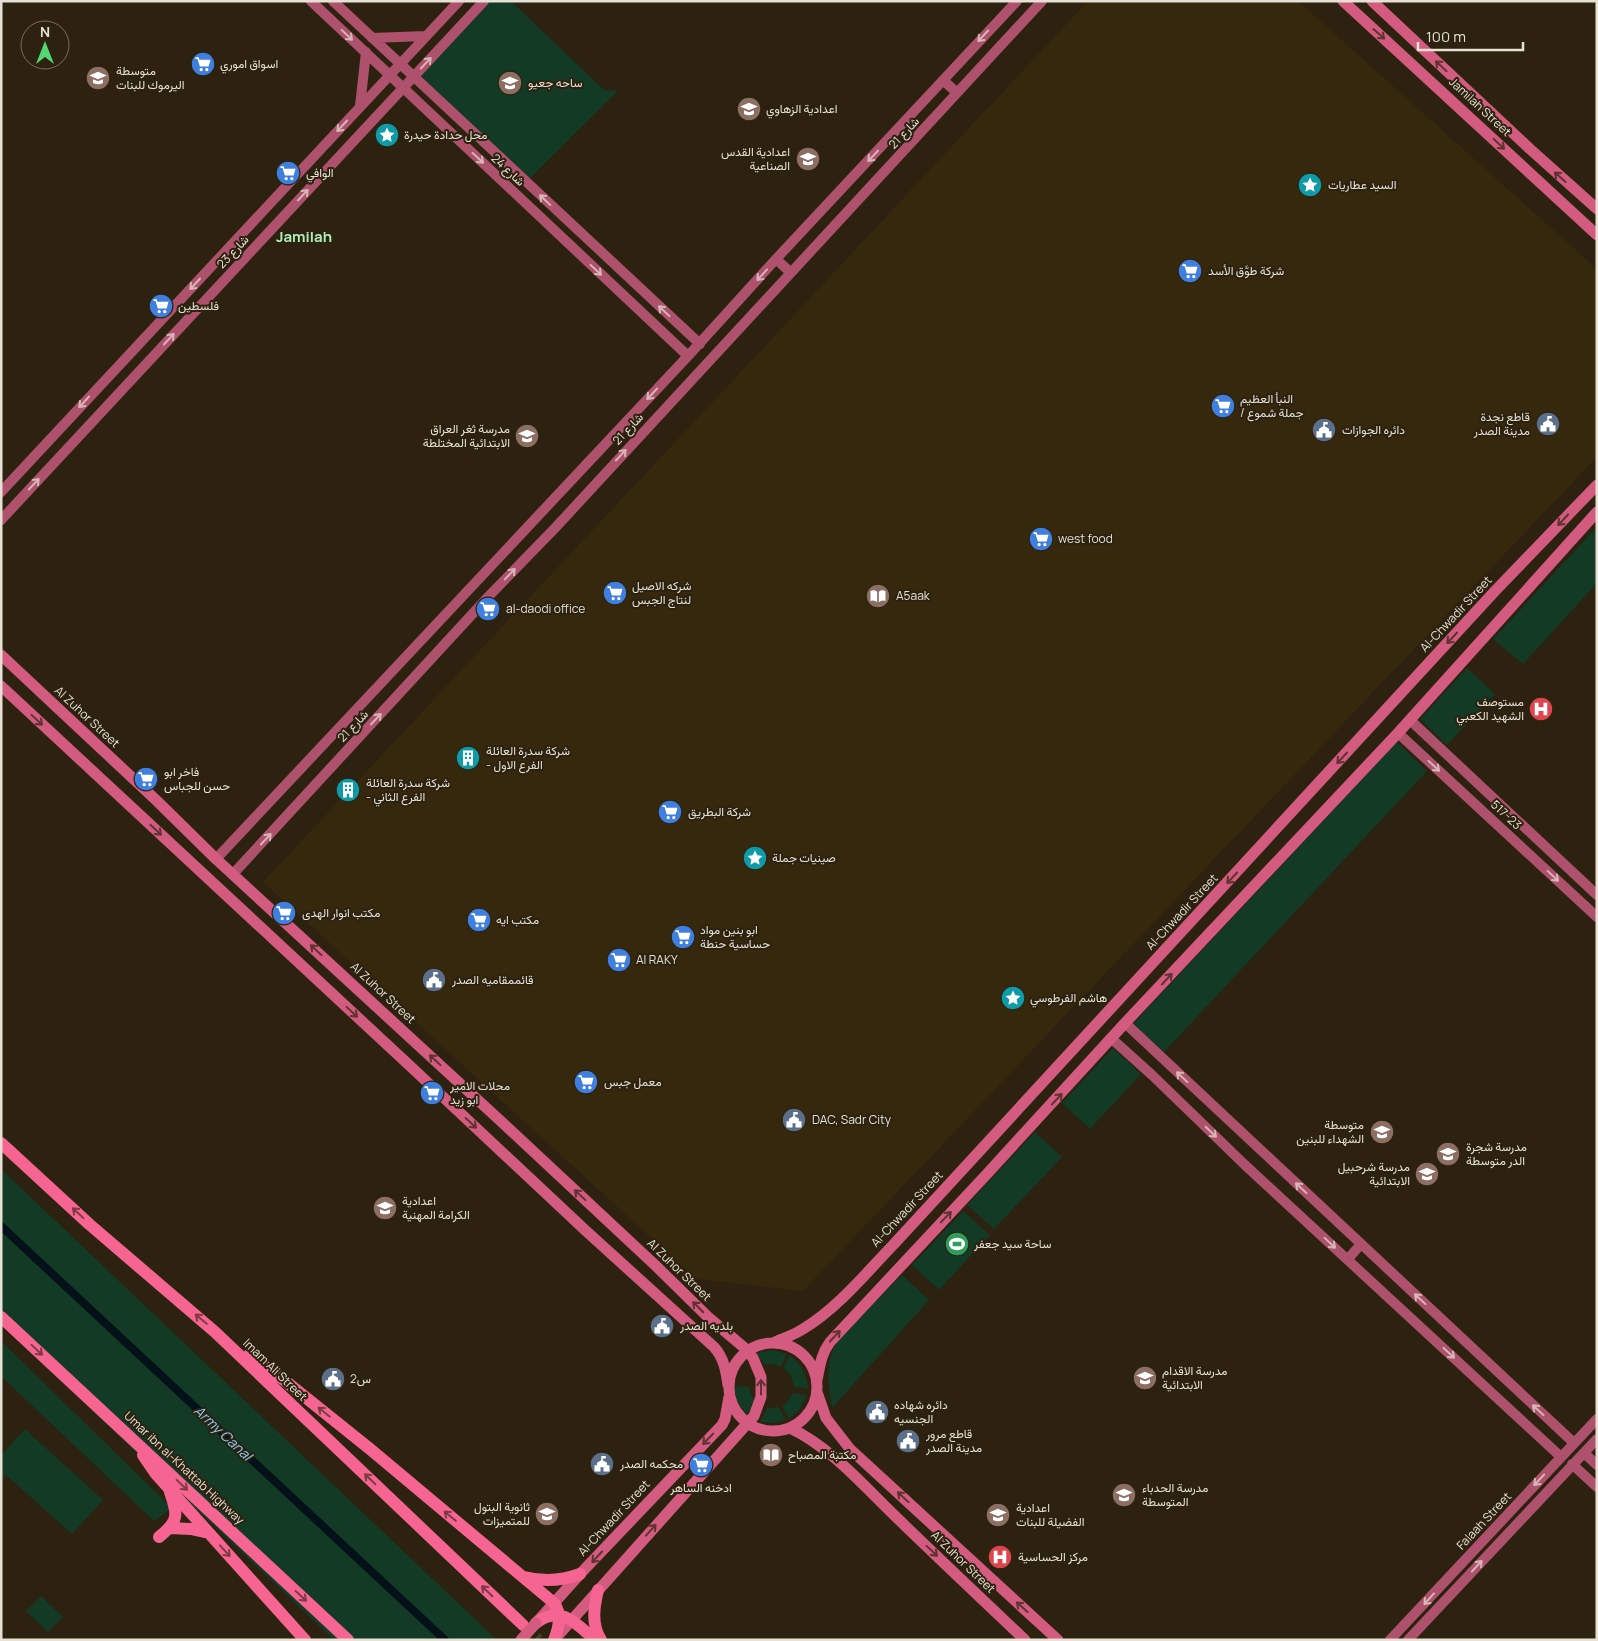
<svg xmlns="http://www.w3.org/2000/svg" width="1598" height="1641" viewBox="0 0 1598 1641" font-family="Manrope,Vazirmatn,sans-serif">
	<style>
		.built { fill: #35280d }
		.green { fill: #123a25 }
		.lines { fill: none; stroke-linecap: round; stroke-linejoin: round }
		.canal { stroke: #051118; stroke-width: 8 }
		.highway-tunnel { stroke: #483f2d; stroke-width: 12; stroke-dasharray: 12 6; stroke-linecap: butt }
		.secondary { stroke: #ae516c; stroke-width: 10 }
		.primary { stroke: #d35b7f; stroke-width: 11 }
		.highway { stroke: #f66491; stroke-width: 12 }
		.primary-bridge { stroke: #d35b7f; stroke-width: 11 }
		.oneway { stroke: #5e3331 }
		.oneway2 { stroke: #d6b6b6 }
		.oneway3 { stroke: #7d3c43 }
		.labels { text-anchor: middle; stroke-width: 4; stroke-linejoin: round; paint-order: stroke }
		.poi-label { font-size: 12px; fill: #e7e1d5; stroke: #2c220f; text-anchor: start }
		.street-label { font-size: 12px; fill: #e7e1d5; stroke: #2c220f }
		.water-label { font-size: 14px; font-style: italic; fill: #8ad0f9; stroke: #2c220f }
		.quarter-label { font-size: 15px; font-weight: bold; fill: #b0f1b9; stroke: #2c220f }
	</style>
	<rect width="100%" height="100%" fill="#2c220f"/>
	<!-- built -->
	<path class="built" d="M 1088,1 L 1298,1 L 1597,269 L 1597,457 L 803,1291 L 696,1279 L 263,882 Z"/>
	<!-- green -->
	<path class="green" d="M 485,1 L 511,1 L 604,90 L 618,91 L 528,180 L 420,75 Z
		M 1597,527 L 1597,583 L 1523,664 L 1493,639 Z
		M 1467,668 L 1495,694 L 1447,745 L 1420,719 Z
		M 1397,742 L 1427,771 L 1164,1052 L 1133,1024 Z
		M 1113,1048 L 1141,1074 L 1090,1129 L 1062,1103 Z
		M 1035,1132 L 1062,1157 L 994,1229 L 967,1205 Z
		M 1,1169 L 497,1640 L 334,1640 L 1,1324 Z
		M 963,1211 L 990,1235 L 939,1290 L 912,1265 Z
		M 902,1275 L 929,1300 L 832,1408 C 828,1382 824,1362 839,1339 Z
		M 1,1341 L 172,1508 L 154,1521 L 1,1376 Z
		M 772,1350 L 787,1354 L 781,1367 L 772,1364 L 765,1365 L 756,1353 Z
		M 789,1355 C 801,1363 807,1374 808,1389 L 794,1387 L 791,1376 L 784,1368 Z
		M 734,1386 L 749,1387 L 751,1394 L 755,1401 L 750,1406 L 752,1408 L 746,1414 L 737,1401 Z
		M 793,1393 L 807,1395 L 800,1409 L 789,1419 L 782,1406 L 788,1401 Z
		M 779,1407 L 786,1420 L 774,1423 L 760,1422 L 767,1408 Z
		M 25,1429 L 103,1500 L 72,1534 L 6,1475 L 1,1480 L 1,1455 Z
		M 41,1596 L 63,1617 L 48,1632 L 26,1611 Z"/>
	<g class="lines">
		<!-- canal -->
		<path class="canal" d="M 1,1226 L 445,1640"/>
		<!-- highway-tunnel -->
		<path class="highway-tunnel" d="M 523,1625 L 538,1640"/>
		<!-- secondary -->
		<path class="secondary" d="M 311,1 L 688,356
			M 333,1 L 700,344
			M 372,38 L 426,36
			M 943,80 L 957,93
			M 360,106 L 366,52
			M 776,259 L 790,272
			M 1,492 L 459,1
			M 1,520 L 484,1
			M 1410,720 L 1597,895
			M 1398,733 L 1597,917
			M 216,859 L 688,356 L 776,259 L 1017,1
			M 233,874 L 489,596 L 556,527 L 1042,1
			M 1125,1023 L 1574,1443
			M 1112,1039 L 1152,1075 L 1245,1165 L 1561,1457
			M 1348,1259 L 1361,1244
			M 1584,1453 L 1597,1465
			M 1572,1464 L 1597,1487
			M 1390,1640 L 1597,1419
			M 1408,1640 L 1597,1439"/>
		<!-- primary -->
		<path class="primary" d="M 1343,1 L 1597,235
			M 1372,1 L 1530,149 L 1597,209
			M 1,655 L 156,800 L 216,859 L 505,1125 L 655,1265 L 708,1317 L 747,1350 L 753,1358 L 761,1377 L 761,1397 L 754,1416 L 554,1640
			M 1,686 L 409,1065 L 585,1230 L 714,1347 C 724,1358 726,1371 728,1385
			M 775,1342 C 784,1338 794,1335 803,1329 C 837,1309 867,1272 894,1244 L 1495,591 L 1597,485
			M729 1387a44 44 0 1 1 88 0a44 44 0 1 1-88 0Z
			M 817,1380 C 820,1366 821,1354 830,1342 L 986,1175 L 1125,1023 L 1398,733 L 1597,512
			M 817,1392 L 826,1418 L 850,1449 L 1058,1640
			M 790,1428 C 830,1447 861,1483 892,1513 C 936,1556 981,1598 1025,1640
			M 537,1622 L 580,1574 L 722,1425 L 725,1419 L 729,1397"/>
		<!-- highway -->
		<path class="highway" d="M 1,1143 L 89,1224 L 215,1332 L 523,1625
			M 1,1317 L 348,1640
			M 249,1355 L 284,1380 L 370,1449 L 554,1603 C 562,1614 559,1628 554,1640
			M 143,1455 L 156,1474 L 305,1640
			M 169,1528 L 191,1529 L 209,1533
			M 159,1537 C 179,1521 178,1515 170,1492
			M 524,1577 C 544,1582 561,1581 580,1574
			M 598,1590 C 594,1607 591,1624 601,1640
			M 536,1623 C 561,1604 577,1624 595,1640"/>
		<!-- primary-bridge -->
		<path class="primary-bridge" d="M 521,1640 L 536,1623"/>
	</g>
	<!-- one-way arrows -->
	<defs><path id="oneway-shaft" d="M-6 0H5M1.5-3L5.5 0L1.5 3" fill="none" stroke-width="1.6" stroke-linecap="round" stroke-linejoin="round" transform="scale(1.25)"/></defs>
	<g class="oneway">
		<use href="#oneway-shaft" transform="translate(1379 34) rotate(41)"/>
		<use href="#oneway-shaft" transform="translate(1441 66) rotate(-137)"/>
		<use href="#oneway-shaft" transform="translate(1499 144) rotate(43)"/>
		<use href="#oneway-shaft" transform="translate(1560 177) rotate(-138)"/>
		<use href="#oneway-shaft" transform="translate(1563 520) rotate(133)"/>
		<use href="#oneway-shaft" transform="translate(1452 638) rotate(133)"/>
		<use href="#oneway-shaft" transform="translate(37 720) rotate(43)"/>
		<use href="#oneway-shaft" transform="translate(1342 758) rotate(133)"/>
		<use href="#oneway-shaft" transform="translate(156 830) rotate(43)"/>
		<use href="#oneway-shaft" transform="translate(1232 878) rotate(133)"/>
		<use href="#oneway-shaft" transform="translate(316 950) rotate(-137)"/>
		<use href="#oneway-shaft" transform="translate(1167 979) rotate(-47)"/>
		<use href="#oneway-shaft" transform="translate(352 1012) rotate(43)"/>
		<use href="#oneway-shaft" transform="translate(435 1060) rotate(-137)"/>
		<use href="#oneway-shaft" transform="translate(1057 1099) rotate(-47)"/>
		<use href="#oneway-shaft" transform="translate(471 1123) rotate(43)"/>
		<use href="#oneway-shaft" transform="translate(580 1195) rotate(-137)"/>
		<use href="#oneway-shaft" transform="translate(946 1217) rotate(-46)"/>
		<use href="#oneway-shaft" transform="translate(698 1307) rotate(-135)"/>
		<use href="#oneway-shaft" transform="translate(835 1336) rotate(-47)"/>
		<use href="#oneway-shaft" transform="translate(761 1387) rotate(-90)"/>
		<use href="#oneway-shaft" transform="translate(708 1439) rotate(134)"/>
		<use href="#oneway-shaft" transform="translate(903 1497) rotate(-137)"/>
		<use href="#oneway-shaft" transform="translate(651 1530) rotate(-48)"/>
		<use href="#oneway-shaft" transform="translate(932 1551) rotate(43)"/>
		<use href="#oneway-shaft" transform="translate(597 1557) rotate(133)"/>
		<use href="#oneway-shaft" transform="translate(1022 1607) rotate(-138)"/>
	</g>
	<g class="oneway2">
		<use href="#oneway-shaft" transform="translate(347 35) rotate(43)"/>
		<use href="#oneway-shaft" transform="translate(983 36) rotate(133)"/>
		<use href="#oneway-shaft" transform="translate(426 63) rotate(-47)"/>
		<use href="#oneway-shaft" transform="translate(342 126) rotate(133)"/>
		<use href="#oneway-shaft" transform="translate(873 156) rotate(133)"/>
		<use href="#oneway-shaft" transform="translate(478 158) rotate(43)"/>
		<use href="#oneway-shaft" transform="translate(303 195) rotate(-47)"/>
		<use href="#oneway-shaft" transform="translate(545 200) rotate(-137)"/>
		<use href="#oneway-shaft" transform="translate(596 270) rotate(43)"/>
		<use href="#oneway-shaft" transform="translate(762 275) rotate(132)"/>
		<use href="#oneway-shaft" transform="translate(195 284) rotate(133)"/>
		<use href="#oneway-shaft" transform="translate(664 311) rotate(-137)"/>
		<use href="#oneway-shaft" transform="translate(169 339) rotate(-47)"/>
		<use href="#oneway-shaft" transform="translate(652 394) rotate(133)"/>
		<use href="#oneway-shaft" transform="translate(84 402) rotate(133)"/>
		<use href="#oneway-shaft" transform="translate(621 455) rotate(-47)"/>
		<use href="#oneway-shaft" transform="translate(34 484) rotate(-47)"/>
		<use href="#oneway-shaft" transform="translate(510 574) rotate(-46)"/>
		<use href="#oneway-shaft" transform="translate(376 719) rotate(-47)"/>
		<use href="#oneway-shaft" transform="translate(1434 766) rotate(43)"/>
		<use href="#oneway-shaft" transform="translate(266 839) rotate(-47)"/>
		<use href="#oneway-shaft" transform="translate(1553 876) rotate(43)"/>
		<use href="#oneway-shaft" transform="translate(1182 1077) rotate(-137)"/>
		<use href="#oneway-shaft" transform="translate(1211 1132) rotate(44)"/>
		<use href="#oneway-shaft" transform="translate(1301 1188) rotate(-137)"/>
		<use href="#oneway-shaft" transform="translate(1330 1243) rotate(43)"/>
		<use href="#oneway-shaft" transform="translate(1420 1299) rotate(-137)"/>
		<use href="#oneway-shaft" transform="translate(1449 1353) rotate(43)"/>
		<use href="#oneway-shaft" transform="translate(1538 1410) rotate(-137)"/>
		<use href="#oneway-shaft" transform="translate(1539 1480) rotate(133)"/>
		<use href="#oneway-shaft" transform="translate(1477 1566) rotate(-47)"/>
		<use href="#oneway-shaft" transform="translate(1429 1599) rotate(132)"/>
	</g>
	<g class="oneway3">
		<use href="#oneway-shaft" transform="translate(78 1213) rotate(-137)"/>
		<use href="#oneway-shaft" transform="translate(201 1319) rotate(-140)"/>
		<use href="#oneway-shaft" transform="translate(37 1350) rotate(43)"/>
		<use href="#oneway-shaft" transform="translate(324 1412) rotate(-141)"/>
		<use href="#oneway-shaft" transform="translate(370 1479) rotate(-136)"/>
		<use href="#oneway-shaft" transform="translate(182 1485) rotate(43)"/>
		<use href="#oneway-shaft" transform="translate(450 1516) rotate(-140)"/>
		<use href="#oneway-shaft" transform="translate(225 1551) rotate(48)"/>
		<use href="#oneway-shaft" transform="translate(487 1591) rotate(-136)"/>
		<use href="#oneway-shaft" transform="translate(301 1596) rotate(43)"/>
	</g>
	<!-- icons -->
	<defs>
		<g id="supermarket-disc" transform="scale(1.25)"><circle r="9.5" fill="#3f7fe0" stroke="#2c220f"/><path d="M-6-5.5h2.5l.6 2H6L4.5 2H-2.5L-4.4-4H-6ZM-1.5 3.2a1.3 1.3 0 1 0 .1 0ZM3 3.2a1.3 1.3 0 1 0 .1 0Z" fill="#fff"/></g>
		<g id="school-disc" transform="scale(1.25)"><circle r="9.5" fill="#8d6e63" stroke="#2c220f"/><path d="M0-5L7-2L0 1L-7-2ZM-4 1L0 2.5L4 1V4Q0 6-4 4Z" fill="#fff"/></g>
		<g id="sight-disc" transform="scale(1.25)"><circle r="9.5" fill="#0f9aa8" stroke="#2c220f"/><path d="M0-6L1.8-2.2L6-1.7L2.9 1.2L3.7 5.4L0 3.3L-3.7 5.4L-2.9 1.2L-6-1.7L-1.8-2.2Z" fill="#fff"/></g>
		<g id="civic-disc" transform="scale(1.25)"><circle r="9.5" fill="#5c6f8a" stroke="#2c220f"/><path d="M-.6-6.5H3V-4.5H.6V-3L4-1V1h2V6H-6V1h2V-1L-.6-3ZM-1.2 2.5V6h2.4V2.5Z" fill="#fff"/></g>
		<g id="library-disc" transform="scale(1.25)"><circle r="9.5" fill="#8d6e63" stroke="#2c220f"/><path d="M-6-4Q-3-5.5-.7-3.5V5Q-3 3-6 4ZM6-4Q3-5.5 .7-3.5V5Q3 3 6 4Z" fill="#fff"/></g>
		<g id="hospital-disc" transform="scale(1.25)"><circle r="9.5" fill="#e0444e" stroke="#2c220f"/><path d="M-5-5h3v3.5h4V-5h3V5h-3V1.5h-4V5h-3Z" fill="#fff"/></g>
		<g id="building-disc" transform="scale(1.25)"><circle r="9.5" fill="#0f9aa8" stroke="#2c220f"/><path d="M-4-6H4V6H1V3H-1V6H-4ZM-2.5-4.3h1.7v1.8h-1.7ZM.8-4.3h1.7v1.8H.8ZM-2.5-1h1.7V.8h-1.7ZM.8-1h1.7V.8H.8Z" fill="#fff"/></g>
		<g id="stadium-disc" transform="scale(1.25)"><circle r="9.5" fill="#2e9e5b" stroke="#2c220f"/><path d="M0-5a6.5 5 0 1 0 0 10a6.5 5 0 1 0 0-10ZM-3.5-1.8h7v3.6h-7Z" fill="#fff"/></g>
	</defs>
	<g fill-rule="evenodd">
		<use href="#supermarket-disc" x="203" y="64"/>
		<use href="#school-disc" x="98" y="78"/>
		<use href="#school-disc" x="510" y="83"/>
		<use href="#school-disc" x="749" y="109"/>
		<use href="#sight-disc" x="387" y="135"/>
		<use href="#school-disc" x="808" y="159"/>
		<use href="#supermarket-disc" x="288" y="173"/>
		<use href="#sight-disc" x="1310" y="185"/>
		<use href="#supermarket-disc" x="1190" y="271"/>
		<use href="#supermarket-disc" x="161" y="306"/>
		<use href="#supermarket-disc" x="1223" y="406"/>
		<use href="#civic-disc" x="1548" y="424"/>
		<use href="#civic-disc" x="1324" y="430"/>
		<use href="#school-disc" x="527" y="436"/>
		<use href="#supermarket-disc" x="1041" y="539"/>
		<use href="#supermarket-disc" x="615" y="593"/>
		<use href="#library-disc" x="878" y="596"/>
		<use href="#supermarket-disc" x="488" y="609"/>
		<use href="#hospital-disc" x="1541" y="709"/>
		<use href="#building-disc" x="468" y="758"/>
		<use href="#supermarket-disc" x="146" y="779"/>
		<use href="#building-disc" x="348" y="790"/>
		<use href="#supermarket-disc" x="670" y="812"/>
		<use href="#sight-disc" x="755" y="858"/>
		<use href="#supermarket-disc" x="284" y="913"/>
		<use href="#supermarket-disc" x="479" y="920"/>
		<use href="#supermarket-disc" x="683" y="937"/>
		<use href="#supermarket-disc" x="619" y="960"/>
		<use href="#civic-disc" x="434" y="980"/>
		<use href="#sight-disc" x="1013" y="998"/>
		<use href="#supermarket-disc" x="586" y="1082"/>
		<use href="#supermarket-disc" x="432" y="1093"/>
		<use href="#civic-disc" x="794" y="1120"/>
		<use href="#school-disc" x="1382" y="1132"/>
		<use href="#school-disc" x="1448" y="1154"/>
		<use href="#school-disc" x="1427" y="1174"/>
		<use href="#school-disc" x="385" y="1208"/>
		<use href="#stadium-disc" x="957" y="1244"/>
		<use href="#civic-disc" x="662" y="1326"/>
		<use href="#school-disc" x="1145" y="1378"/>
		<use href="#civic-disc" x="333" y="1379"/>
		<use href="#civic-disc" x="877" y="1412"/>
		<use href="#civic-disc" x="908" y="1441"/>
		<use href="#library-disc" x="771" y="1455"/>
		<use href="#civic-disc" x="602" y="1464"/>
		<use href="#supermarket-disc" x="701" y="1465"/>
		<use href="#school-disc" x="1124" y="1495"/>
		<use href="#school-disc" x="547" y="1514"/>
		<use href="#school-disc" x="998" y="1515"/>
		<use href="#hospital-disc" x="1000" y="1557"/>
	</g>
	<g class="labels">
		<!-- poi labels -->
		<g class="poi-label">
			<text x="220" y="68">اسواق اموري</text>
			<text x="116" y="75">متوسطة<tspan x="116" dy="14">اليرموك للبنات</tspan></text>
			<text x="528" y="87">ساحه جعيو</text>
			<text x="766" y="113">اعدادية الزهاوي</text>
			<text x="404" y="139">محل حدادة حيدرة</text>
			<text x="790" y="156" text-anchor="end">اعدادية القدس<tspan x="790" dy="14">الصناعية</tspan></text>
			<text x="306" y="177">الوافي</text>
			<text x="1328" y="189">السيد عطاريات</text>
			<text x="1208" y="275">شركة طوَّق الأسد</text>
			<text x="178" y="310">فلسطين</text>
			<text x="1240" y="403">النبأ العظيم<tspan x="1240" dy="14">/ جملة شموع</tspan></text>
			<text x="1530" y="421" text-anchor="end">قاطع نجدة<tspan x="1530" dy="14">مدينة الصدر</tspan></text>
			<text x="510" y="433" text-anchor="end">مدرسة ثغر العراق<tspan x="510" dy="14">الابتدائية المختلطة</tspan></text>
			<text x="1342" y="434">دائره الجوازات</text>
			<text x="1058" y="543">west food</text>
			<text x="632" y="590">شركه الاصيل<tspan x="632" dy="14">لنتاج الجبس</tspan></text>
			<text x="896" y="600">A5aak</text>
			<text x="506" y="613">al-daodi office</text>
			<text x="1524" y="706" text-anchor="end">مستوصف<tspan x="1524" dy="14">الشهيد الكعبي</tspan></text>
			<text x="486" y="755">شركة سدرة العائلة<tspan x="486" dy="14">- الفرع الاول</tspan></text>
			<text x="164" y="776">فاخر ابو<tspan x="164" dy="14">حسن للجباس</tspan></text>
			<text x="366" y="787">شركة سدرة العائلة<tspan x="366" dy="14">- الفرع الثاني</tspan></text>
			<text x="688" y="816">شركة البطريق</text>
			<text x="772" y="862">صينيات جملة</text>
			<text x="302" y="917">مكتب انوار الهدى</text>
			<text x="496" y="924">مكتب ايه</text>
			<text x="700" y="934">ابو بنين مواد<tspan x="700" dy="14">حساسية حنطة</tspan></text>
			<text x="636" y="964">Al RAKY</text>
			<text x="452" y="984">قائممقاميه الصدر</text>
			<text x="1030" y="1002">هاشم الفرطوسي</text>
			<text x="604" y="1086">معمل جبس</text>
			<text x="450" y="1090">محلات الامير<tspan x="450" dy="14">ابو زيد</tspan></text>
			<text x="812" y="1124">DAC, Sadr City</text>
			<text x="1364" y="1129" text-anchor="end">متوسطة<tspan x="1364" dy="14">الشهداء للبنين</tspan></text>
			<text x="1466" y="1151">مدرسة شجرة<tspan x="1466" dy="14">الدر متوسطة</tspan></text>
			<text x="1410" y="1171" text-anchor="end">مدرسة شرحبيل<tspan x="1410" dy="14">الابتدائية</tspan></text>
			<text x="402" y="1205">اعدادية<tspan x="402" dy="14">الكرامة المهنية</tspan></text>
			<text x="974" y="1248">ساحة سيد جعفر</text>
			<text x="680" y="1330">بلديه الصدر</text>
			<text x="1162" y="1375">مدرسة الاقدام<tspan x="1162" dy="14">الابتدائية</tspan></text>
			<text x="350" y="1383">س2</text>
			<text x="894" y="1409">دائره شهاده<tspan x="894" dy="14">الجنسيه</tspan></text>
			<text x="926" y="1438">قاطع مرور<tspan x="926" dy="14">مدينة الصدر</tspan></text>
			<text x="788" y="1459">مكتبة المصباح</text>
			<text x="620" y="1468">محكمه الصدر</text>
			<text x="701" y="1492" text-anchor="middle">ادخنه الساهر</text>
			<text x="1142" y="1492">مدرسة الحدباء<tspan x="1142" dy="14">المتوسطة</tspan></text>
			<text x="530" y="1511" text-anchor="end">ثانوية البتول<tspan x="530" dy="14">للمتميزات</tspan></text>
			<text x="1016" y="1512">اعدادية<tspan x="1016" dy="14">الفضيلة للبنات</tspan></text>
			<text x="1018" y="1561">مركز الحساسية</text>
		</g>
		<!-- street labels -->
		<g class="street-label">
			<text transform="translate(1480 107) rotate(43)" y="4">Jamilah Street</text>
			<text transform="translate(904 133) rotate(-47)" y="4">شارع 21</text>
			<text transform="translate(508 170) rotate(43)" y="4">شارع 24</text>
			<text transform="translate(233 252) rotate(-47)" y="4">شارع 23</text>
			<text transform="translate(628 429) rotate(-47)" y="4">شارع 21</text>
			<text transform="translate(1456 614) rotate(-47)" y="4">Al-Chwadir Street</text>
			<text transform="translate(87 717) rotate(43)" y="4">Al Zuhor Street</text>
			<text transform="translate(353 726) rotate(-47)" y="4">شارع 21</text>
			<text transform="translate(1506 815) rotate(43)" y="4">517-23</text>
			<text transform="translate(1182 912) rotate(-47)" y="4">Al-Chwadir Street</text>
			<text transform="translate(383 993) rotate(43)" y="4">Al Zuhor Street</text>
			<text transform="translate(907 1209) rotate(-47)" y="4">Al-Chwadir Street</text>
			<text transform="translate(679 1270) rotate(44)" y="4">Al Zuhor Street</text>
			<text transform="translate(275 1370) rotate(44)" y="4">Imam Ali Street</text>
			<text transform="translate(184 1468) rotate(43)" y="4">Umar ibn al-Khattab Highway</text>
			<text transform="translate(614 1518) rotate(-47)" y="4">Al-Chwadir Street</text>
			<text transform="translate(1484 1521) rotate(-47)" y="4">Falaah Street</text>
			<text transform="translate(963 1562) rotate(44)" y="4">Al Zuhor Street</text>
		</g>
		<!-- water labels -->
		<g class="water-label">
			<text transform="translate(223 1433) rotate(43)" y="5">Army Canal</text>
		</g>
		<!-- quarter labels -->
		<g class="quarter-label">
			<text x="304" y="242">Jamilah</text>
		</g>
	</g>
	<!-- border -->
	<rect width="1598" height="1641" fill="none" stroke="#e7e1d5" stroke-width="5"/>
	<!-- north arrow -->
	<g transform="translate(45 45)"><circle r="24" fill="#2c220f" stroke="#776e5e"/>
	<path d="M0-4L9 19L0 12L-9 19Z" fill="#54d672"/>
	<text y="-8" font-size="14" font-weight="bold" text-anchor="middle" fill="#e7e1d5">N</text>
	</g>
	<!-- scale -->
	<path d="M1418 42v8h105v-8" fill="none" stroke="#e7e1d5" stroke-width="2.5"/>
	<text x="1426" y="42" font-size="15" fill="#e7e1d5" stroke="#2c220f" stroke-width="4" paint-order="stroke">100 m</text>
</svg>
